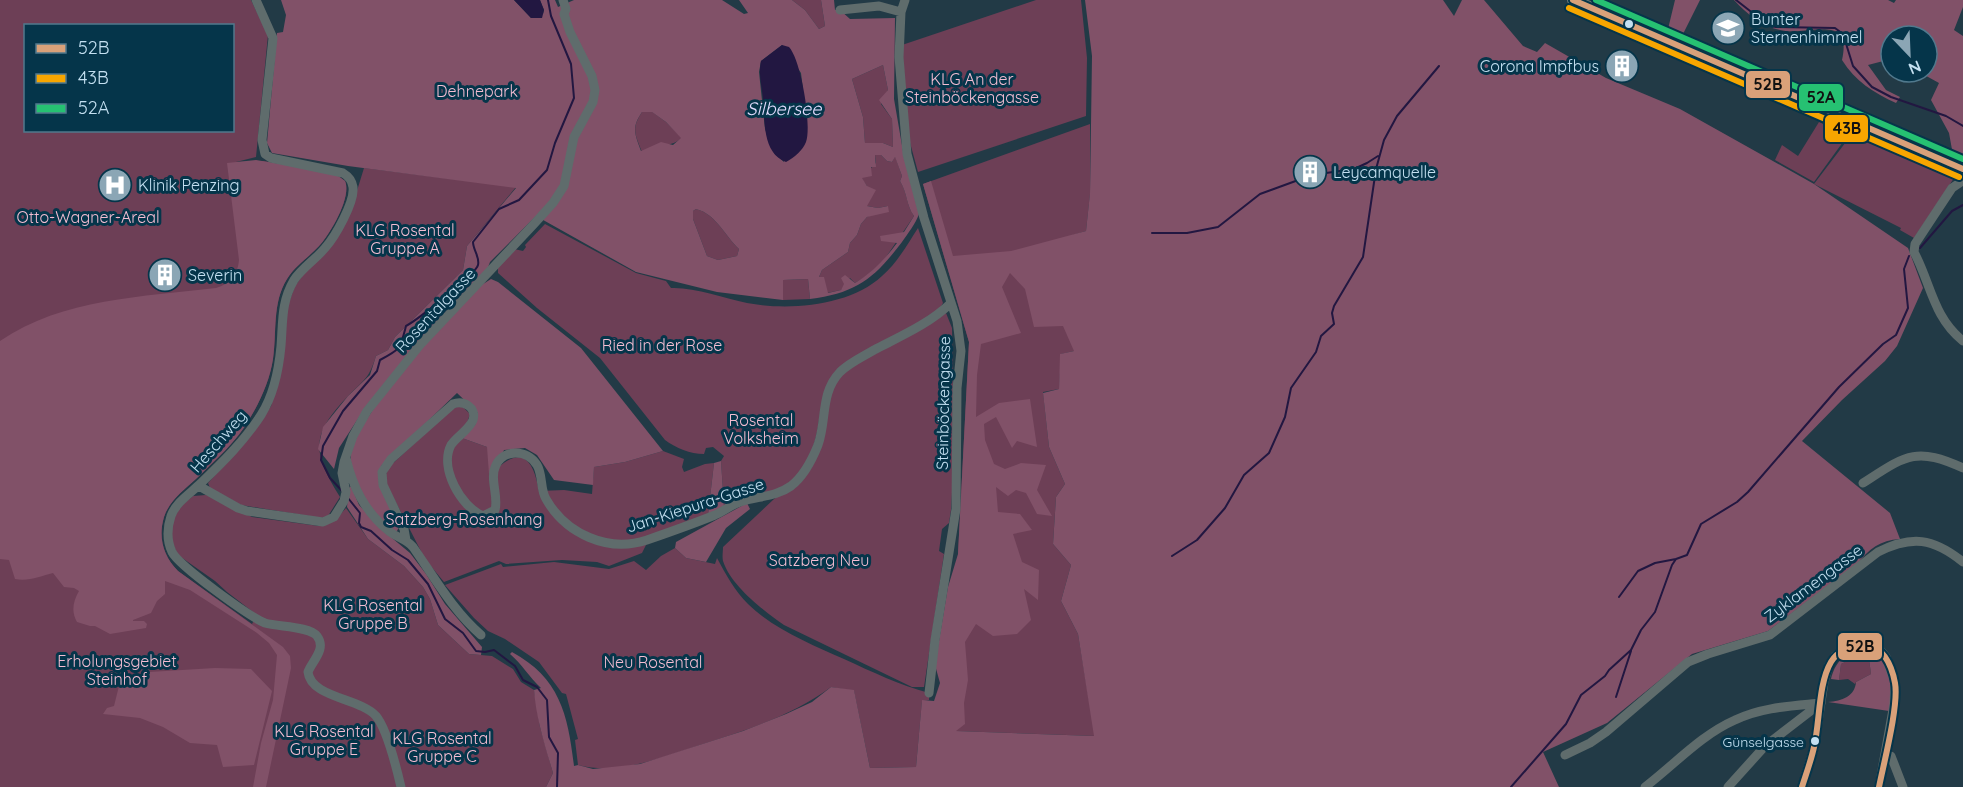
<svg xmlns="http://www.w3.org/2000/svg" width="1963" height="787" viewBox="0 0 1963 787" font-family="Quicksand,sans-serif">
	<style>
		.green { fill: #6d3f56; fill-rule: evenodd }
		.forest { fill: #815168; fill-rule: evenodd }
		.water { fill: #221741 }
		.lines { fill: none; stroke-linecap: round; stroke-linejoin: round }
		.stream { stroke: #221741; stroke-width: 2 }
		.minor { stroke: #5f6c6c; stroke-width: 9 }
		.major { stroke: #687675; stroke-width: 12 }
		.bus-1-casing { stroke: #05354a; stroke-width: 10 }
		.bus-2-casing { stroke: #05354a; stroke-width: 10 }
		.bus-3-casing { stroke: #05354a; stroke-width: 10 }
		.bus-1 { stroke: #d9a179; stroke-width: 6 }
		.bus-2 { stroke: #f7a600; stroke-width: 6 }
		.bus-3 { stroke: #26c172; stroke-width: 6 }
		.bus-dot { fill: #c4e0f1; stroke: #05354a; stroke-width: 2 }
		.labels { text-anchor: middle; stroke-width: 6; stroke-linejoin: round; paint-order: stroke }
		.bus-label { font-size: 14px; fill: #c4e0f1; stroke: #05354a; text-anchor: end }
		.poi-label { font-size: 16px; fill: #c4e0f1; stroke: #05354a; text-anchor: start }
		.park-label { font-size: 16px; fill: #f4bdd2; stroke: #05354a }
		.street-label { font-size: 16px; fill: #c4e0f1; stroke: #05354a }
		.water-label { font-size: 18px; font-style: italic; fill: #e4ddff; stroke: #05354a }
		.line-badge { stroke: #05354a; stroke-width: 2 }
		.pale-badge-label { font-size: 16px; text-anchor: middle; font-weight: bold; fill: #111 }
	</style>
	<rect width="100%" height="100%" fill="#223a46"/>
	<!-- green -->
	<path class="green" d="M 0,0 L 251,0 L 268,35 L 256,157 L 236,162 L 263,161 L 334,173 L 345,181 C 352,197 330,234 319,246 C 309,257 295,266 287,279 C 272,303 277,332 273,359 C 270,379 261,400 250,418 C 237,440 218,458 199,476 C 186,488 170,499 164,517 C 158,537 163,556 178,571 L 252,624 L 257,615 L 227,592 L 215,581 L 178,555 L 172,542 L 172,522 L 180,507 L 193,496 L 206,495 L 213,497 L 252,517 L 319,526 L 338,517 L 346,508 L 368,539 L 404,566 L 423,587 L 430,599 L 438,625 L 469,654 L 492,656 L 513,669 L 521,682 L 534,690 L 540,727 L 553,773 L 546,787 L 0,787 ZM 26,26 L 232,26 L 232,130 L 26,130 Z
		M 792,0 L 821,0 L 825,26 L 819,29 L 805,10 Z
		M 1036,0 L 1081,0 L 1087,58 L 1086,116 L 918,172 L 909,139 L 902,45 Z
		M 883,65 L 888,90 L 881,104 L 892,119 L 893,147 L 883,143 L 865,143 L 863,117 L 852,79 Z
		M 651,111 L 666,122 L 682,138 C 666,150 658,142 642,152 C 635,134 631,129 642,112 Z
		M 1819,122 L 1848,135 L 1814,182 L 1775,160 L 1782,145 L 1798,156 Z
		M 1090,124 L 1090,194 L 1086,231 L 1073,235 L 1074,351 L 1061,354 L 1059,389 L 1043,392 L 1049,447 L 1065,484 L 1056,497 L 1053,544 L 1071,565 L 1061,601 L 1078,634 L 1095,736 L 955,731 L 958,554 L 969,342 L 923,184 Z
		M 1852,134 L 1954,178 L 1914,238 L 1900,230 L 1901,228 L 1814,184 Z
		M 875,155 L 881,155 L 887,161 L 892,162 L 895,156 L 902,176 L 900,181 C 908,194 906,205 914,216 L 884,260 L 868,275 L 855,283 L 850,278 L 841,290 L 827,293 L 819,277 L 822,270 L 848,252 L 850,243 L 857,235 L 861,224 L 867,217 L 888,206 L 878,208 L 867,206 L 867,186 L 861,178 L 876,163 Z
		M 364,168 L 516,187 L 467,246 L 463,270 L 395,337 L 388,350 L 376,356 C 369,378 366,378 350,394 C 311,434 311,451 340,497 L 328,516 L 321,518 L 241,505 L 210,488 L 208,483 L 249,438 L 271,406 L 280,370 L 286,310 L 295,286 L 352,207 Z
		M 696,209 C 716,214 725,236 739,249 L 737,256 L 718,260 L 707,256 L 693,219 L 693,211 Z
		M 545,224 L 636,273 L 666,281 L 671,288 C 694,287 724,298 747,303 C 789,311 850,306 882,276 C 897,263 907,245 918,228 L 943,303 C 935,319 900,333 883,341 L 887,347 L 946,313 L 952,328 L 954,458 L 951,510 L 949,523 L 942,529 L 939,551 L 944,554 L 924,687 L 912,687 L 784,625 C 764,611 731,586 723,561 C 722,557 723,551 723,547 L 774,499 L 803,480 L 819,450 L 825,430 L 825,420 L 819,420 C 816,444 806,477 782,488 C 764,497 743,498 724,507 L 721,461 L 724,456 L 713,447 L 706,448 L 704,454 C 690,454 676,448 665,440 L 600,358 L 537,308 L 498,273 L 498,268 L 514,249 L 523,251 L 526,247 L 525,245 Z
		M 808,279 L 810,299 L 783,300 L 783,280 Z
		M 457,407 L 463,407 L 470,414 L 462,438 L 487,447 L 500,466 C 526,444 535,468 539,491 L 564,490 L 592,494 L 594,467 L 625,462 L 663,451 L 684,459 L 682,467 L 684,472 L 705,464 L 714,463 L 708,515 L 651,535 L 642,553 L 609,566 L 597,562 L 562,560 L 506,564 L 499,561 L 444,582 L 425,559 L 386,483 L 386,474 L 390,466 L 452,409 Z
		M 675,548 L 686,558 L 715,564 L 717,558 C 726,575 735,591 748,604 C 775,630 811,644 844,659 C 872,672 900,685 929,693 L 929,700 L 922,701 L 916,767 L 870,768 L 854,691 L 831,687 C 792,716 746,730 700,745 C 662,757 619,776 578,765 L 575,740 L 578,739 L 566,694 L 562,693 L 539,662 L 505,639 L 488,631 L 474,618 L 445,585 L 501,564 L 503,567 L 554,562 L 609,569 L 634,561 L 646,570 L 661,556 Z
		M 1853,658 L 1869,659 L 1871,674 L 1856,682 L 1855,684 L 1848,679 L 1839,680 L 1841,664 Z"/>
	<!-- forest -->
	<path class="forest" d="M 281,0 L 514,0 L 531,18 L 543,14 L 544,10 L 540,0 L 555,0 L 558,7 L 574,0 L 722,0 L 744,14 L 748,13 L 739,0 L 792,0 L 805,10 L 819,29 L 825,26 L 821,0 L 834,0 L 835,10 L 840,10 L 850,19 L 895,18 L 894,99 L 904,157 L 919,214 C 915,225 908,233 902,242 C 874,279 856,293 810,299 L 808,279 L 783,280 L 783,300 L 717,292 L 636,272 L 536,216 L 490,262 L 487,270 L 363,411 L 339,448 L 334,469 L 318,449 L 323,427 L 348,396 L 370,375 L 376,356 L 388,350 L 395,337 L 463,270 L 467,246 L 516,188 L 348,166 L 272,153 L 267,143 L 277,33 L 283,32 L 286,15 ZM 782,45 L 801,73 L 803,89 L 784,162 L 774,153 L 765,129 L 759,72 L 761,61 ZM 883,65 L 888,90 L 879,100 L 892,119 L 893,147 L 883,143 L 865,143 L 863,117 L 852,79 ZM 642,112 L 652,112 L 666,122 L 681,138 L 673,145 L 661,142 L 641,151 C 635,134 631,128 642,112 ZM 875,155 L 881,155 L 887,161 L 892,162 L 895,157 L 902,176 L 900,181 C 908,195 906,205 914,216 L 904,232 L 880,236 L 881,241 L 897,243 C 885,259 873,272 855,283 L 845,275 L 841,278 L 844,284 L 841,290 L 828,293 L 824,277 L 819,277 L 822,270 L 848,252 L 850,243 L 857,235 L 861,224 L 867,217 L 889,212 L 888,206 L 878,208 L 867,206 L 876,190 L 867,186 L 862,178 L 872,176 L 871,167 L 876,167 ZM 696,209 C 716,214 725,236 739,249 L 737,256 L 718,260 L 707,256 L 693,219 L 693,211 Z
		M 1085,0 L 1443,0 L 1454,16 L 1462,0 L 1484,0 L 1523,46 L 1537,52 L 1545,43 L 1606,78 L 1680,109 L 1814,184 L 1908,248 L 1923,288 L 1897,346 L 1885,361 L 1842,400 L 1802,441 L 1890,513 L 1900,539 C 1880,540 1869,549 1857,564 L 1768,631 L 1692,654 L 1607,723 L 1543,752 L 1559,787 L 546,787 L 553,773 C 545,746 536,718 534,690 L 541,688 C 529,677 522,664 510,654 L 512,652 C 560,678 568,715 574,766 L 578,765 L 593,769 L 640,764 L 743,731 L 786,714 L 812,702 L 831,687 L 854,690 L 870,768 L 916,767 L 922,700 L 934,701 L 940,683 L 935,665 L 948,587 L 958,554 L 969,342 L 923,184 L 931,181 L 953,256 L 1011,251 L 1086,231 L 1090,193 L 1092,56 ZM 1010,273 L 1025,289 L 1034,327 L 1063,326 L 1074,351 L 1060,354 L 1059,389 L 1043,393 L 1049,447 L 1065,484 L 1056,497 L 1053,544 L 1071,565 L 1061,601 L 1078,634 L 1094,736 L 956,731 L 965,724 L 964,703 L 968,680 L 965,642 L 976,624 L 993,636 L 1017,634 L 1031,620 L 1024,589 L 1038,600 L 1039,570 L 1022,562 L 1013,534 L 1032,530 L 1020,514 L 998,512 L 996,487 L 1008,496 L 1016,490 L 1026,493 L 1037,514 L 1052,516 L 1037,490 L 1046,465 L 1021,463 L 1005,469 L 994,464 L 985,440 L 984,424 L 996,417 L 1012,448 L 1017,441 L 1037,447 L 1030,399 L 999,403 L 976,417 L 977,375 L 981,344 L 1021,333 L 1002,287 Z
		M 1675,0 L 1700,0 L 1682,36 L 1668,29 Z
		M 1734,0 L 1888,0 L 1894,3 L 1896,0 L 1963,0 L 1963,7 L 1954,30 L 1963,36 L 1963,159 L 1953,155 L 1949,133 L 1931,100 L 1939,83 L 1919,72 L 1927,72 L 1927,36 L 1891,36 L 1891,59 L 1868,65 L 1886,90 L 1900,97 L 1896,103 C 1874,93 1855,81 1842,60 C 1853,11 1806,37 1780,30 C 1761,26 1747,14 1734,0 Z
		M 256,160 L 334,173 L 345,181 C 352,197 330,234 319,246 C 309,257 295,266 287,279 C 272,303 277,332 273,359 C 270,379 261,400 250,418 C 237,442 215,460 196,479 C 184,490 169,501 164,517 C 158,537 163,556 178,571 L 283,647 L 290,656 L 291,668 L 266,787 L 253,787 L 261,743 L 273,700 L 277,655 L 269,643 L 257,633 L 190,590 L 165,581 L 165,594 L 157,601 L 151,613 L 133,620 L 133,621 L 144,621 L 147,624 L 146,628 L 110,634 L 95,626 L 90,626 L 77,622 C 71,612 73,601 79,591 L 74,588 L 64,587 L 53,573 C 41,576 28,582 15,579 L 9,560 L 0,559 L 0,341 C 63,298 143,297 216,288 C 230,284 238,274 239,260 L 227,163 Z
		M 491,279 L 498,282 L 581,348 L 663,451 L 625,462 L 594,467 L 593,485 L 554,480 L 537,455 L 525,448 L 504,450 L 494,472 L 489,474 L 487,447 L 462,438 L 475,425 L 478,413 L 457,393 L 381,466 L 399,527 L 397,531 L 394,531 C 385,522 371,512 365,501 C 360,493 353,472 351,462 C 344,426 453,314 480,286 Z
		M 721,461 L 724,507 L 708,515 L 714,463 Z
		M 351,486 L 359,505 L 386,533 L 410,553 L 426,574 L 445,604 L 482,647 L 481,655 L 469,654 L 438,625 L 430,599 L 423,587 L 404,566 L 368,539 L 347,507 L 349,488 Z
		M 747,503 L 750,509 L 726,528 L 706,562 L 686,558 L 675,548 L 676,542 Z
		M 1857,650 C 1891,651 1894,684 1889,711 L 1828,702 C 1842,701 1855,696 1856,682 L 1871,674 L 1869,659 L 1853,658 L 1841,664 L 1839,680 L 1831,679 C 1835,663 1842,656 1857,650 Z
		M 215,668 L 251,669 L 272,691 L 254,765 L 223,767 L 217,745 L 190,743 L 163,727 L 140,718 L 103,714 L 107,708 L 114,706 L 119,686 L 144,679 L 149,672 Z"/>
	<!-- water -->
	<path class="water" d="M 514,0 L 540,0 L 544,10 L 542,18 L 531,18 Z
		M 782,45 L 789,47 C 801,60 812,125 806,142 C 803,150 794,158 786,162 C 762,153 765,120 763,99 C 762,86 758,75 761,61 Z"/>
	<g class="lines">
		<!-- stream -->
		<path class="stream" d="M 1736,0 L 1768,25 L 1776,27 L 1835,28 L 1843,34 L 1853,66 L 1872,87 L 1891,97 L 1946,116 L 1963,126
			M 1152,233 L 1187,233 L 1218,227 L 1260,194 L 1312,175 L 1354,169 L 1367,163 L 1378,156
			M 1920,248 L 1952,211 L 1963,205
			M 343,492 L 330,478 L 321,460 L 323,446 L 343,411 L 377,371 L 380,360 C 401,349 400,349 406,326 C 417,320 476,274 478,265 C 480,257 473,250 473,242 L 499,209 L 519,200 L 547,170 L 555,143 L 574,98 L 571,64 L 551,16 L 548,0
			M 348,498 L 360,513 L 359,523 L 361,527 L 371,531 L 392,550 L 408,560 L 428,584 L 445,619 L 463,633 L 476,651 L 485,652 L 494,650 L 515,666 L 523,680 L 537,687 L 547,700 L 549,737 L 558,753 L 557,787
			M 1172,556 L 1197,540 L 1225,508 L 1244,475 L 1269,453 L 1285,417 L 1291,388 L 1316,352 L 1321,336 L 1334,324 L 1332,313 L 1334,306 L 1363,257 L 1376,169 L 1384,140 L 1397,116 L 1439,66
			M 1619,597 L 1638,571 L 1655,563 L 1676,559
			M 1616,697 L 1631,651
			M 1511,787 L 1566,724 L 1581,695 L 1605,676 L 1609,670 L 1631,650 L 1641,630 L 1655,612 L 1672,565 L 1676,559 L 1687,555 L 1701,524 L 1737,502 L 1748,492 L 1839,387 L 1883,344 L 1896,335 L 1908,308 L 1904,269 L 1909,256"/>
		<!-- minor -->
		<path class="minor" d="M 256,0 L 273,38 L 262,140 L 265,154 L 271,158 L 343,173 C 348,176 352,180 353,187 C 355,202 335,237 325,248 C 316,259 302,268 294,280 C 281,302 283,322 281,346 C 279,368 273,396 261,415 C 244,441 223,462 201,483 C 191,493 176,502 171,516 C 167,528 167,541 172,552 C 179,566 250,617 265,623 C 278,627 309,626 317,636 C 327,649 312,661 308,672 C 311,698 360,698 376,716 C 387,729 397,770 401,787
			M 905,0 L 901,12 L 899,57 L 907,154 L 924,218 L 957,321 L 961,351 L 957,388 L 956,509 L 935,640 L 929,693
			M 840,10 L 879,6 L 901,12
			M 1963,177 L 1961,182 L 1952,188 L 1915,244 L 1914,252 C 1931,284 1933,317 1963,341
			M 346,458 C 353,488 365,512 390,532 C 398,538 406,539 413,547 C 434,577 453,611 481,635
			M 1863,483 C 1905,456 1915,446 1963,468
			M 199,486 L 238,508 L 247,511 L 323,522 L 334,517 L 344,501 L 346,492 L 342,473 L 344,462 L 353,436 L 367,411 L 420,345 L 534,224 L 553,203 L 564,186 L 574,137 L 593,102 L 595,90 L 592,76 L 570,32 L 564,14 L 566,9 L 563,0
			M 406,540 L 404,529 L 383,485 L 382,472 L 391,459 L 453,404 C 463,400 477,407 473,420 C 469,430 457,436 451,445 C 439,468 461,507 483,516 L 495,510 C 499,496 489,479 496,465 C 504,449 527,449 537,465 C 543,475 540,489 546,499 C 566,534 608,553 647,540 C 670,532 693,524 715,515 C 724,511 731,505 740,502 C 757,496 776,497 791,486 C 804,476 812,460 818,445 C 827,420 820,393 840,372 C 849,363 862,357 874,350 C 901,336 929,324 951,303
			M 1565,755 L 1590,743 L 1606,732 L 1688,662 L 1708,654 L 1770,635 L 1878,552 C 1912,535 1933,538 1963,562
			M 1891,756 L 1903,787
			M 1645,787 C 1675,764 1701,735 1735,720 C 1762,707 1792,706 1821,703
			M 1728,787 L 1765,746 L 1821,703
			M 1802,787 L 1814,748 L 1824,682 L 1829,665 L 1835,656 L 1845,649 L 1867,645 L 1881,651 L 1886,657 L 1895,683 L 1894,704 L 1879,787"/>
		<!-- major -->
		<path class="major" d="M 1573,0 L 1963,169"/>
		<!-- bus-1 casing -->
		<g class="bus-1-casing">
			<path id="bus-1" d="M 1573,0 L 1963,169
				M 1802,787 C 1806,774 1811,761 1814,747 C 1820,722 1818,684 1831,662 C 1838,650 1849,648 1862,646 C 1882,642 1892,666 1895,683 C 1899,705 1884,762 1879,787"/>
		</g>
		<!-- bus-2 casing -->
		<g class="bus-2-casing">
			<path id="bus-2" d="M 1569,8 L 1959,177"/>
		</g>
		<!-- bus-3 casing -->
		<g class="bus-3-casing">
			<path id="bus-3" d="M 1596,0 L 1963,159"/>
		</g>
		<!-- bus-1 -->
		<use href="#bus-1" class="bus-1"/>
		<!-- bus-2 -->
		<use href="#bus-2" class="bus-2"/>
		<!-- bus-3 -->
		<use href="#bus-3" class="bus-3"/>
	</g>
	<!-- icons -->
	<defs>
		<g id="school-disc" transform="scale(1.725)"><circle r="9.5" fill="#8ba6b5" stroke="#05354a"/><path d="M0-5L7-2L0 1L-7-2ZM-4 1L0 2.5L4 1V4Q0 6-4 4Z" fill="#fff"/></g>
		<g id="building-disc" transform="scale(1.725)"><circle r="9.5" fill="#8ba6b5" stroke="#05354a"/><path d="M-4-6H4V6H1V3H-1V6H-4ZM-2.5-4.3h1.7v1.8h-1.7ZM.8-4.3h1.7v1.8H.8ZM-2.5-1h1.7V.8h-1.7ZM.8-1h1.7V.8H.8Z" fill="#fff"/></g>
		<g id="hospital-disc" transform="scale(1.725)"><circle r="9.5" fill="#8ba6b5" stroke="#05354a"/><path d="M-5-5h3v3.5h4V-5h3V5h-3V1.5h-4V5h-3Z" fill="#fff"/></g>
	</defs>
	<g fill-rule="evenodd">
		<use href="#school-disc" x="1728" y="28"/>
		<use href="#building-disc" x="1622" y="66"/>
		<use href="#building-disc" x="1310" y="172"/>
		<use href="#hospital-disc" x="115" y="185"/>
		<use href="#building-disc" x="165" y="275"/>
	</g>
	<!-- markers -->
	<g class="bus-dot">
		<circle cx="1629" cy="24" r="5"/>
		<circle cx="1815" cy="741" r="5"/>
	</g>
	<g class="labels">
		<!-- bus labels -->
		<g class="bus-label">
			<text x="1804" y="747">Günselgasse</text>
		</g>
		<!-- poi labels -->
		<g class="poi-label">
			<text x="1751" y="25">Bunter<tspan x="1751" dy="18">Sternenhimmel</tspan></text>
			<text x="1599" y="72" text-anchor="end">Corona Impfbus</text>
			<text x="1333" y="178">Leycamquelle</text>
			<text x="138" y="191">Klinik Penzing</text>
			<text x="188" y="281">Severin</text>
		</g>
		<!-- park labels -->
		<g class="park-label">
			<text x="972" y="85">KLG An der<tspan x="972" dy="18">Steinböckengasse</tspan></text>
			<text x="477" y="97">Dehnepark</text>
			<text x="88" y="223">Otto-Wagner-Areal</text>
			<text x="405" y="236">KLG Rosental<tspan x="405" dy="18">Gruppe A</tspan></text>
			<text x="662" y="351">Ried in der Rose</text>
			<text x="761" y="426">Rosental<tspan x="761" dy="18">Volksheim</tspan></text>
			<text x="464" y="525">Satzberg-Rosenhang</text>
			<text x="819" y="566">Satzberg Neu</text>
			<text x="373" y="611">KLG Rosental<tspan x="373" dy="18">Gruppe B</tspan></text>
			<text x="117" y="667">Erholungsgebiet<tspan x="117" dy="18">Steinhof</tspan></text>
			<text x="653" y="668">Neu Rosental</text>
			<text x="324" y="737">KLG Rosental<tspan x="324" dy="18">Gruppe E</tspan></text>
			<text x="442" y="744">KLG Rosental<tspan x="442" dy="18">Gruppe C</tspan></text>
		</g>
		<!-- street labels -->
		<g class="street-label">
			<text transform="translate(435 310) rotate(-47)" y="6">Rosentalgasse</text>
			<text transform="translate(943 403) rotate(-89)" y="6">Steinböckengasse</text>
			<text transform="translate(218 441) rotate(-49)" y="6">Heschweg</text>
			<text transform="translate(695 505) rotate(-18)" y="6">Jan-Kiepura-Gasse</text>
			<text transform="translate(1813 583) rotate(-37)" y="6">Zyklamengasse</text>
		</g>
		<!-- water labels -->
		<g class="water-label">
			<text x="784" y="115">Silbersee</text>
		</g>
	</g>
	<g class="line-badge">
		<rect x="1745" y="70" width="46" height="29" rx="6" fill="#d9a179"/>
		<rect x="1798" y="83" width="46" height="29" rx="6" fill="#26c172"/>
		<rect x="1824" y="114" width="45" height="29" rx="6" fill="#f7a600"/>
		<rect x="1837" y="632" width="46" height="29" rx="6" fill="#d9a179"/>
	</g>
	<g class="pale-badge-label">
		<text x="1768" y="90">52B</text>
		<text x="1821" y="103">52A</text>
		<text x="1847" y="134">43B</text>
		<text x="1860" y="652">52B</text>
	</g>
	<!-- legend -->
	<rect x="24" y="24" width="210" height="108" fill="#05354a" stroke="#51798d" stroke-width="1.5"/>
	<rect x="36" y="44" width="30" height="9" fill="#d9a179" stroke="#51798d" stroke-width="1.5"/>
	<text x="78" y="54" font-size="18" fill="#c4e0f1">52B</text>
	<rect x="36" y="74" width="30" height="9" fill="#f7a600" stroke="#51798d" stroke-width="1.5"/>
	<text x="78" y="84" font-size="18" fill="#c4e0f1">43B</text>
	<rect x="36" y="104" width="30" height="9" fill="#26c172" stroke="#51798d" stroke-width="1.5"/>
	<text x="78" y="114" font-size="18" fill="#c4e0f1">52A</text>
	<!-- north arrow -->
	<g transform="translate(1909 54) rotate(157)"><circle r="28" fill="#05354a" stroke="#51798d" stroke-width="1.5"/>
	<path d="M0-4.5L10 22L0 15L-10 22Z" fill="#8ba6b5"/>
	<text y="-9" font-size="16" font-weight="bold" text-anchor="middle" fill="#c4e0f1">N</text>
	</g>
</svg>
